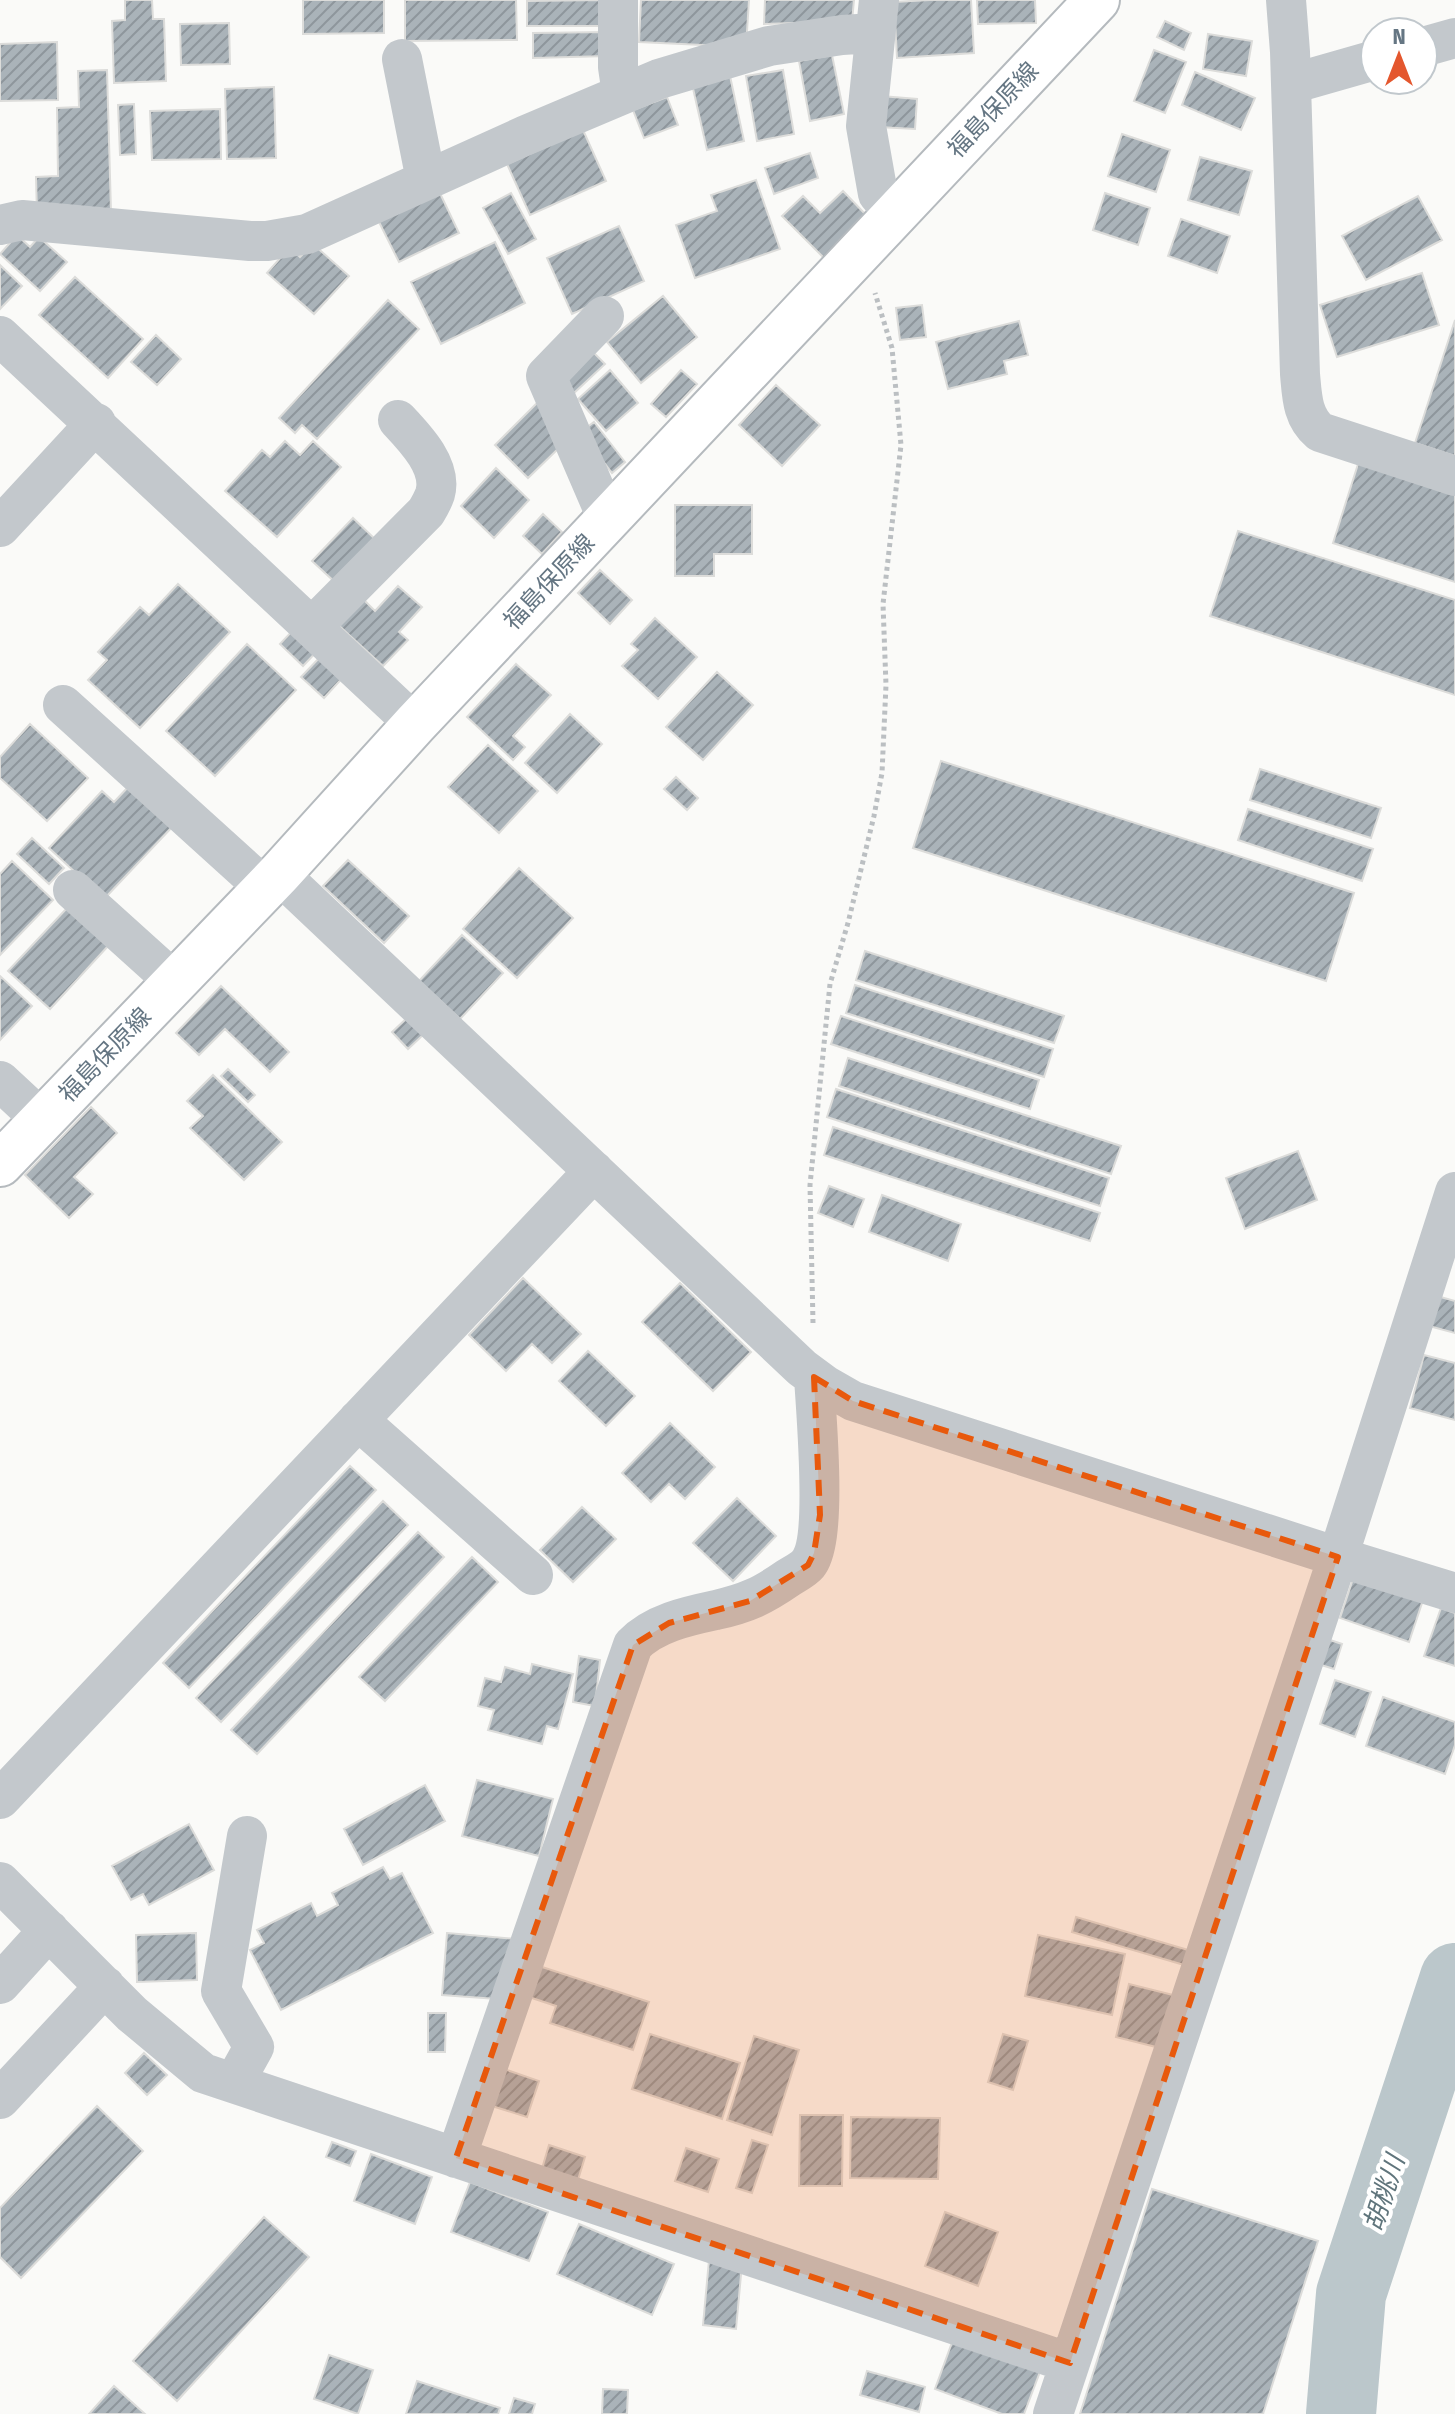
<svg xmlns="http://www.w3.org/2000/svg" width="1455" height="2414" viewBox="0 0 1455 2414" font-family="'Fira Sans Condensed','Noto Sans JP',sans-serif">
	<style>
		.lines { fill: none; stroke-linecap: round; stroke-linejoin: round }
		.river { stroke: #bbc7cb; stroke-width: 70 }
		.building { fill: url(#building-hatch); stroke: #dcdcda; stroke-width: 2 }
		.primary-casing { stroke: #b5babe; stroke-width: 48 }
		.path { stroke: #bbbfc2; stroke-width: 5; stroke-dasharray: 4 4; stroke-linecap: butt }
		.minor { stroke: #c3c8cc; stroke-width: 40 }
		.primary { stroke: #fff; stroke-width: 44 }
		.marked { fill: #e8590c; fill-opacity: 0.2; stroke: #e8590c; stroke-width: 6; stroke-dasharray: 16 10; stroke-linejoin: round }
		.labels { text-anchor: middle; stroke-width: 8; stroke-linejoin: round; paint-order: stroke }
		.street-label { font-size: 24px; fill: #657683; stroke: #fff }
		.water-label { font-size: 26px; font-style: italic; fill: #60757c; stroke: #fff }
	</style>
	<defs>
		<pattern id="building-hatch" width="6" height="6" patternUnits="userSpaceOnUse" patternTransform="scale(2)"><rect width="6" height="6" fill="#aab3b9"/><path d="M-1 1l2-2M0 6l6-6M5 7l2-2" fill="none" stroke="#8e969c"/></pattern>
	</defs>
	<rect width="100%" height="100%" fill="#fafaf8"/>
	<g class="lines">
		<!-- river -->
		<path class="river" d="M 1341,2414 L 1351,2294 L 1455,1978"/>
	</g>
	<!-- building -->
	<path class="building" d="M 125,0 L 152,0 L 153,19 L 164,19 L 166,81 L 114,83 L 112,21 L 125,20 Z
		M 303,0 L 384,0 L 384,33 L 303,34 Z
		M 405,0 L 516,0 L 517,40 L 405,41 Z
		M 602,0 L 603,26 L 527,26 L 527,1 Z
		M 641,0 L 749,0 L 746,47 L 639,42 Z
		M 765,0 L 854,0 L 852,21 L 764,24 Z
		M 930,0 L 971,0 L 974,53 L 897,58 L 894,2 Z
		M 977,0 L 1035,0 L 1036,23 L 978,24 Z
		M 1165,21 L 1191,33 L 1184,50 L 1157,37 Z
		M 229,23 L 230,64 L 181,65 L 180,24 Z
		M 607,32 L 608,56 L 533,58 L 533,33 Z
		M 1208,34 L 1252,41 L 1246,76 L 1203,69 Z
		M 57,42 L 58,100 L 0,101 L 0,44 Z
		M 1154,50 L 1186,62 L 1165,113 L 1134,101 Z
		M 832,55 L 844,114 L 810,121 L 799,61 Z
		M 107,70 L 111,212 L 37,214 L 36,177 L 58,176 L 57,108 L 79,107 L 78,71 Z
		M 783,70 L 794,134 L 757,141 L 746,76 Z
		M 1195,72 L 1255,98 L 1241,130 L 1182,105 Z
		M 730,76 L 744,141 L 707,150 L 692,84 Z
		M 274,87 L 276,158 L 227,159 L 225,89 Z
		M 881,96 L 917,99 L 915,129 L 879,127 Z
		M 667,97 L 678,125 L 644,138 L 633,110 Z
		M 134,104 L 136,154 L 120,155 L 118,105 Z
		M 220,109 L 221,159 L 152,160 L 150,111 Z
		M 583,130 L 606,181 L 530,215 L 507,164 Z
		M 1122,134 L 1170,150 L 1156,192 L 1108,176 Z
		M 810,153 L 818,178 L 774,194 L 765,168 Z
		M 1200,157 L 1252,171 L 1239,215 L 1188,200 Z
		M 756,180 L 780,249 L 695,278 L 676,225 L 717,211 L 711,195 Z
		M 437,187 L 459,233 L 399,262 L 376,216 Z
		M 843,191 L 868,217 L 825,259 L 782,216 L 803,196 L 820,213 Z
		M 511,193 L 536,239 L 508,254 L 483,208 Z
		M 1105,193 L 1150,208 L 1138,245 L 1093,230 Z
		M 1418,196 L 1442,240 L 1366,280 L 1342,236 Z
		M 1181,219 L 1230,236 L 1217,273 L 1168,256 Z
		M 619,226 L 644,281 L 572,314 L 547,258 Z
		M 17,235 L 30,247 L 39,237 L 67,262 L 40,291 L 0,254 Z
		M 495,242 L 525,303 L 441,344 L 411,282 Z
		M 313,244 L 349,276 L 314,314 L 267,273 L 290,247 L 300,257 Z
		M 0,265 L 22,286 L 0,309 Z
		M 1422,273 L 1439,325 L 1337,357 L 1320,305 Z
		M 75,277 L 143,339 L 108,378 L 39,315 Z
		M 663,296 L 697,337 L 641,383 L 607,342 Z
		M 388,300 L 419,329 L 317,439 L 302,425 L 295,433 L 279,418 Z
		M 922,305 L 926,337 L 900,340 L 896,308 Z
		M 1455,320 L 1455,456 L 1415,443 Z
		M 1019,321 L 1028,355 L 1004,361 L 1007,374 L 948,389 L 936,342 Z
		M 156,335 L 181,359 L 157,385 L 131,362 Z
		M 594,353 L 605,364 L 574,393 L 562,381 Z
		M 610,370 L 638,403 L 606,431 L 578,399 Z
		M 681,370 L 697,384 L 666,417 L 651,404 Z
		M 776,385 L 820,425 L 782,466 L 739,425 Z
		M 539,401 L 560,447 L 528,478 L 495,445 Z
		M 594,422 L 625,462 L 612,473 L 581,432 Z
		M 285,441 L 300,455 L 313,441 L 341,467 L 277,537 L 225,491 L 262,450 L 270,457 Z
		M 1359,461 L 1455,492 L 1455,582 L 1333,543 Z
		M 496,468 L 529,500 L 494,538 L 461,506 Z
		M 675,505 L 752,505 L 752,554 L 714,554 L 714,576 L 675,576 Z
		M 543,514 L 562,532 L 542,554 L 523,536 Z
		M 353,518 L 377,541 L 337,584 L 312,561 Z
		M 1238,531 L 1455,600 L 1455,695 L 1210,616 Z
		M 600,570 L 632,600 L 610,624 L 578,593 Z
		M 178,584 L 230,632 L 140,728 L 88,680 L 107,660 L 98,652 L 140,607 L 149,615 Z
		M 398,586 L 422,607 L 399,632 L 408,640 L 383,666 L 335,622 L 360,596 L 375,611 Z
		M 655,618 L 697,657 L 658,699 L 622,666 L 638,650 L 631,644 Z
		M 299,624 L 322,646 L 303,666 L 280,644 Z
		M 247,644 L 296,690 L 215,776 L 166,731 Z
		M 324,653 L 346,674 L 324,698 L 301,677 Z
		M 516,664 L 551,695 L 513,736 L 525,747 L 513,760 L 467,717 Z
		M 717,672 L 753,705 L 703,760 L 666,727 Z
		M 570,714 L 602,744 L 557,793 L 525,763 Z
		M 30,724 L 88,778 L 47,821 L 0,778 L 0,757 Z
		M 488,745 L 538,791 L 499,833 L 448,787 Z
		M 941,761 L 1354,893 L 1326,981 L 913,848 Z
		M 1260,769 L 1381,808 L 1371,838 L 1250,800 Z
		M 676,777 L 698,798 L 687,810 L 664,789 Z
		M 131,784 L 175,824 L 104,899 L 49,848 L 102,791 L 114,802 Z
		M 1248,809 L 1373,849 L 1362,881 L 1238,840 Z
		M 32,838 L 64,868 L 49,884 L 17,854 Z
		M 348,860 L 409,916 L 384,943 L 323,886 Z
		M 12,861 L 53,900 L 0,955 L 0,874 Z
		M 519,868 L 573,918 L 517,978 L 463,929 Z
		M 68,907 L 109,945 L 50,1009 L 8,971 Z
		M 462,935 L 503,973 L 460,1019 L 419,981 Z
		M 865,951 L 1064,1016 L 1054,1043 L 856,980 Z
		M 0,976 L 32,1006 L 0,1040 Z
		M 855,985 L 1053,1049 L 1044,1077 L 846,1013 Z
		M 221,986 L 289,1052 L 270,1072 L 225,1029 L 199,1055 L 176,1033 Z
		M 841,1016 L 1039,1080 L 1030,1109 L 831,1044 Z
		M 408,1017 L 424,1034 L 408,1049 L 392,1032 Z
		M 848,1058 L 1121,1146 L 1111,1174 L 839,1086 Z
		M 228,1069 L 255,1095 L 248,1102 L 221,1076 Z
		M 213,1075 L 282,1142 L 244,1180 L 190,1128 L 203,1116 L 187,1101 Z
		M 836,1089 L 1109,1178 L 1100,1206 L 827,1117 Z
		M 91,1107 L 117,1133 L 74,1177 L 93,1194 L 69,1218 L 25,1175 Z
		M 833,1127 L 1100,1213 L 1090,1241 L 824,1155 Z
		M 1298,1151 L 1317,1200 L 1245,1229 L 1226,1178 Z
		M 829,1186 L 864,1199 L 853,1227 L 818,1213 Z
		M 882,1195 L 961,1224 L 948,1261 L 869,1232 Z
		M 523,1278 L 581,1334 L 552,1363 L 532,1344 L 506,1371 L 469,1335 Z
		M 680,1283 L 751,1352 L 713,1391 L 642,1322 Z
		M 1437,1296 L 1455,1301 L 1455,1333 L 1429,1326 Z
		M 588,1351 L 635,1396 L 606,1426 L 559,1381 Z
		M 1424,1355 L 1455,1363 L 1455,1420 L 1410,1408 Z
		M 670,1423 L 715,1467 L 685,1499 L 669,1484 L 651,1502 L 622,1473 Z
		M 350,1466 L 376,1490 L 189,1688 L 163,1663 Z
		M 737,1498 L 776,1536 L 733,1581 L 693,1543 Z
		M 383,1501 L 408,1525 L 221,1722 L 196,1698 Z
		M 582,1507 L 616,1539 L 573,1582 L 540,1550 Z
		M 418,1532 L 444,1557 L 257,1754 L 231,1730 Z
		M 472,1557 L 498,1582 L 385,1701 L 359,1677 Z
		M 1354,1576 L 1423,1600 L 1409,1642 L 1340,1618 Z
		M 1441,1608 L 1455,1613 L 1455,1666 L 1424,1656 Z
		M 1324,1638 L 1342,1644 L 1334,1669 L 1315,1663 Z
		M 579,1656 L 600,1660 L 595,1706 L 573,1702 Z
		M 532,1664 L 573,1674 L 558,1729 L 547,1726 L 542,1744 L 488,1730 L 494,1710 L 478,1706 L 485,1678 L 501,1682 L 505,1667 L 530,1674 Z
		M 1335,1680 L 1371,1692 L 1355,1737 L 1320,1724 Z
		M 1383,1697 L 1455,1722 L 1455,1745 L 1445,1774 L 1366,1746 Z
		M 477,1780 L 553,1799 L 539,1856 L 462,1836 Z
		M 425,1785 L 445,1821 L 363,1865 L 344,1829 Z
		M 189,1824 L 214,1870 L 149,1905 L 143,1894 L 131,1900 L 112,1866 Z
		M 383,1867 L 390,1879 L 402,1873 L 433,1933 L 281,2010 L 250,1950 L 264,1943 L 257,1930 L 311,1903 L 317,1916 L 338,1905 L 332,1893 Z
		M 1076,1917 L 1188,1950 L 1184,1965 L 1072,1932 Z
		M 196,1933 L 197,1980 L 137,1982 L 136,1935 Z
		M 447,1933 L 516,1939 L 497,1999 L 442,1995 Z
		M 1038,1935 L 1125,1954 L 1112,2015 L 1025,1996 Z
		M 539,1966 L 649,2002 L 633,2050 L 550,2023 L 556,2006 L 529,1997 Z
		M 1129,1984 L 1173,1995 L 1160,2048 L 1116,2037 Z
		M 428,2013 L 446,2013 L 445,2052 L 428,2052 Z
		M 650,2034 L 740,2063 L 722,2119 L 632,2089 Z
		M 1003,2034 L 1028,2041 L 1013,2090 L 988,2082 Z
		M 754,2036 L 799,2050 L 772,2135 L 727,2120 Z
		M 144,2053 L 167,2075 L 147,2095 L 125,2073 Z
		M 504,2069 L 539,2081 L 527,2117 L 492,2106 Z
		M 97,2106 L 143,2151 L 21,2278 L 0,2257 L 0,2208 Z
		M 800,2115 L 843,2115 L 842,2186 L 799,2186 Z
		M 851,2117 L 940,2118 L 938,2179 L 850,2178 Z
		M 752,2140 L 768,2145 L 752,2193 L 736,2188 Z
		M 332,2142 L 356,2151 L 350,2166 L 326,2157 Z
		M 549,2145 L 585,2157 L 577,2183 L 541,2172 Z
		M 686,2148 L 719,2159 L 708,2192 L 675,2181 Z
		M 371,2154 L 432,2177 L 415,2224 L 354,2201 Z
		M 470,2182 L 548,2212 L 529,2261 L 451,2232 Z
		M 1152,2189 L 1318,2241 L 1263,2414 L 1080,2414 Z
		M 945,2212 L 998,2232 L 978,2286 L 925,2266 Z
		M 264,2217 L 309,2257 L 177,2401 L 133,2361 Z
		M 579,2224 L 674,2264 L 652,2315 L 557,2274 Z
		M 709,2260 L 742,2264 L 736,2329 L 703,2325 Z
		M 954,2337 L 1041,2369 L 1024,2414 L 1002,2414 L 935,2389 Z
		M 329,2355 L 373,2370 L 358,2414 L 314,2399 Z
		M 867,2371 L 925,2387 L 919,2412 L 860,2395 Z
		M 417,2381 L 500,2408 L 498,2414 L 406,2414 Z
		M 114,2386 L 145,2414 L 89,2414 Z
		M 603,2389 L 628,2390 L 627,2414 L 602,2414 Z
		M 514,2398 L 535,2404 L 532,2414 L 509,2414 Z"/>
	<g class="lines">
		<!-- primary casing -->
		<g class="primary-casing">
			<path id="primary" d="M 0,1164 L 279,874 L 415,724 L 1097,0"/>
		</g>
		<!-- path -->
		<path class="path" d="M 813,1323 L 810,1185 L 830,984 L 848,923 L 874,816 L 882,773 L 886,685 L 883,604 L 901,445 L 892,348 L 875,293"/>
		<!-- minor -->
		<path class="minor" d="M 618,0 L 618,67 L 622,94
			M 879,0 L 866,126 L 878,194 L 895,214
			M 1286,0 L 1290,52 L 1300,374 C 1302,396 1302,417 1320,432 L 1455,476
			M 1423,47 L 1455,38
			M 402,59 L 426,180
			M 1291,84 L 1375,60
			M 0,225 L 22,220 L 250,241 L 267,241 L 307,234 L 524,136 L 659,79 L 769,46 L 842,35 L 874,33
			M 604,316 L 546,376 L 608,520
			M 0,336 L 415,724
			M 0,527 L 96,423
			M 312,627 L 426,512 C 429,507 433,500 435,494 C 443,467 415,438 398,420
			M 63,705 L 265,888
			M 279,874 L 802,1368 L 825,1385 L 853,1401 L 1338,1557 L 1455,1593
			M 73,890 L 175,982
			M 0,1081 L 42,1120
			M 358,1420 L 533,1575
			M 0,1799 L 594,1171
			M 0,1882 L 132,2014 L 203,2073 L 1070,2363
			M 0,1984 L 49,1930
			M 234,2083 L 254,2047 L 221,1991 L 247,1836
			M 0,2099 L 105,1986
			M 456,2158 L 633,1645 C 654,1623 688,1616 716,1610 C 747,1603 762,1596 788,1578 C 794,1574 803,1570 808,1564 C 828,1539 816,1413 814,1377
			M 1053,2414 L 1338,1557 L 1455,1192"/>
		<!-- primary -->
		<use href="#primary" class="primary"/>
	</g>
	<!-- marked area -->
	<path class="marked" d="M 814,1377 L 853,1401 L 1338,1557 L 1070,2363 L 456,2158 L 633,1645 L 669,1623 L 750,1601 L 808,1565 L 814,1553 L 820,1515 Z"/>
	<g class="labels">
		<!-- street labels -->
		<g class="street-label">
			<text transform="translate(993 110) rotate(-47)" y="8">福島保原線</text>
			<text transform="translate(549 582) rotate(-47)" y="8">福島保原線</text>
			<text transform="translate(105 1055) rotate(-46)" y="8">福島保原線</text>
		</g>
		<!-- water labels -->
		<g class="water-label">
			<text transform="translate(1384 2193) rotate(-72)" y="9">胡桃川</text>
		</g>
	</g>
	<!-- north arrow -->
	<g transform="translate(1399 56)"><circle r="38" fill="#ffffff" stroke="#c1c8cd" stroke-width="2"/>
	<path d="M0-6L14 30L0 20L-14 30Z" fill="#e4572e"/>
	<text y="-12" font-size="22" font-weight="bold" text-anchor="middle" fill="#657683">N</text>
	</g>
</svg>
